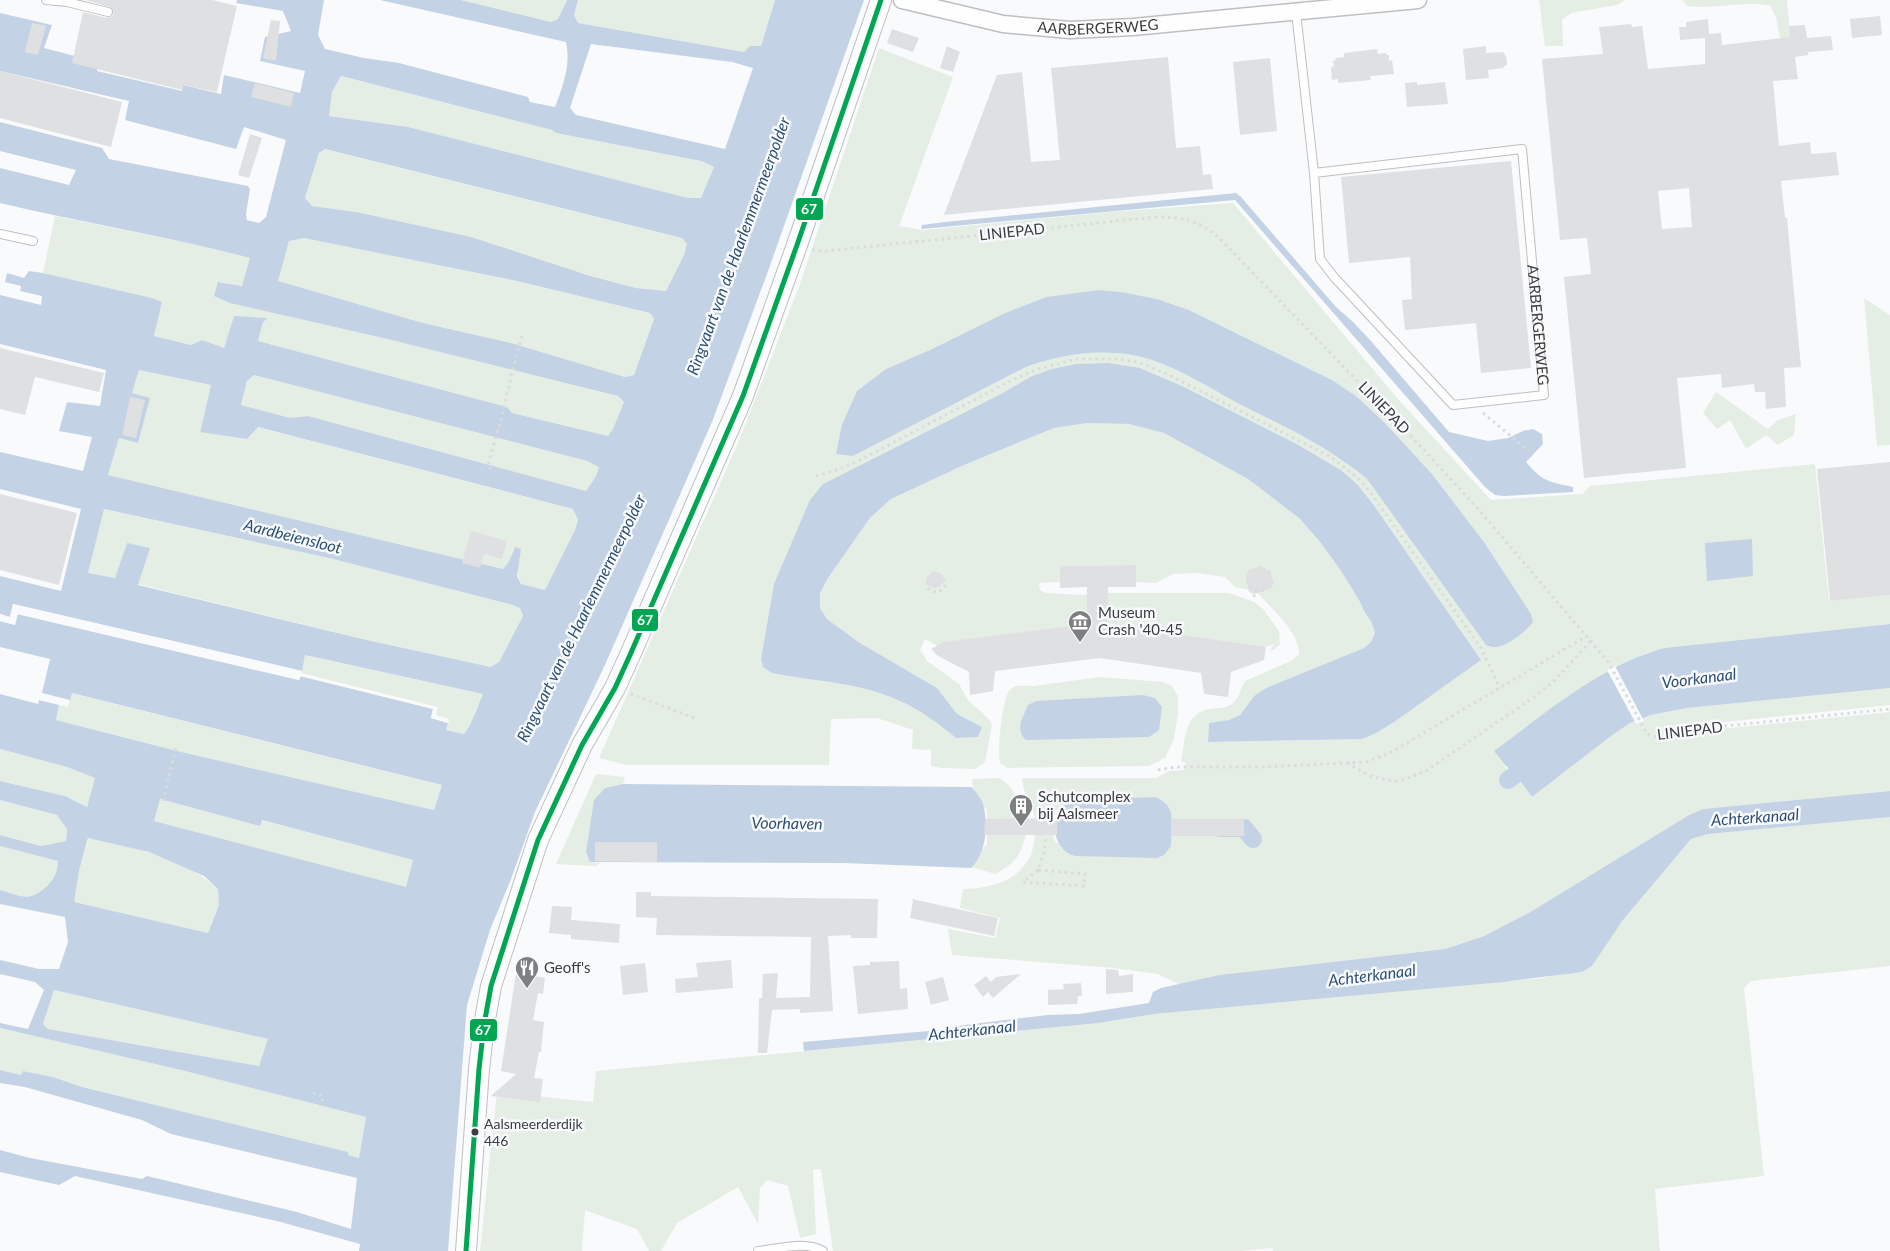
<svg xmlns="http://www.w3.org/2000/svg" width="1890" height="1251" viewBox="0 0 1890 1251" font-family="Lato,sans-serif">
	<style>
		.green { fill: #e5eee5; fill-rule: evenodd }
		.water { fill: #c3d2e4; fill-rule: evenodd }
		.pier { fill: #f9fafc }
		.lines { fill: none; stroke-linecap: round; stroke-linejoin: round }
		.canal { stroke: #c3d2e4; stroke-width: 18 }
		.building { fill: #dfe0e1; fill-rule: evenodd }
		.service-casing { stroke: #bebfc1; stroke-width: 10 }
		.minor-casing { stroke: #bebfc1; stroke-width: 19 }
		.tertiary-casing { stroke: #bebfc1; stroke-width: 22 }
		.path { stroke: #dadbdc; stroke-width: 3; stroke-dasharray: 2.5 4; stroke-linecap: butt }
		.service { stroke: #fefeff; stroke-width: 8 }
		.minor { stroke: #fefeff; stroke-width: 16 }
		.tertiary { stroke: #fefeff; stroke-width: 20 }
		.bus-1-casing { stroke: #f8fafd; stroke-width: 9 }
		.bus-1 { stroke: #00a651; stroke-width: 5 }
		.bus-dot { fill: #3c3d3e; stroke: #f8fafd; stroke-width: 2 }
		.labels { text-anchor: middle; stroke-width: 5; stroke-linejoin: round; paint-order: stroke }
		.bus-label { font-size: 14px; fill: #3c3d3e; stroke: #f8fafd; text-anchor: start }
		.street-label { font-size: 15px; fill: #3c3d3e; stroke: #f8fafd }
		.poi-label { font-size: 15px; fill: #3c3d3e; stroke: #f8fafd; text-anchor: start }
		.water-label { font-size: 16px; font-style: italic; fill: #2d4f73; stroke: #f8fafd }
		.line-badge { stroke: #f8fafd; stroke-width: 2 }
		.badge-label { font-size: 14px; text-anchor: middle; font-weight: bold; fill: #fff }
	</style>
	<rect width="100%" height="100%" fill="#f9fafc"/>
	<!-- green -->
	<path class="green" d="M 461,0 L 567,0 L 558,19 L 551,22 Z
		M 578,0 L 775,0 L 761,46 L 744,52 L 578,23 L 574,15 Z
		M 1539,0 L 1624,0 L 1623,2 L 1617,5 L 1571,13 L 1562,20 L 1563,46 L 1545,46 Z
		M 1682,0 L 1787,0 L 1793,63 L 1782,48 L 1776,17 L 1770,6 C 1742,0 1715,10 1687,6 Z
		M 879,48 L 953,77 L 899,226 L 922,230 L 1122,211 L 1233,203 L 1398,399 L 1491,500 L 1583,494 L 1590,486 L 1815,464 L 1829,601 L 1890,595 L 1890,624 L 1664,648 L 1646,653 L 1585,685 L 1505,767 L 1524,786 L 1532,797 L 1611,736 L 1630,723 L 1651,715 L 1687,708 L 1890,688 L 1890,705 L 1686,726 L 1690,732 L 1890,712 L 1890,791 L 1703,809 L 1689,815 L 1532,911 L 1484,936 L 1445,949 L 1219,975 L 1180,985 L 1158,974 L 1113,968 L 952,955 L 948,929 L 995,938 L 1000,918 L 960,908 L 963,889 C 990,888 1018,882 1031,855 C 1033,849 1034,841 1035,835 L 1052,834 L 1056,843 L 1058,843 L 1062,849 L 1068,803 L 1063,807 L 1056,810 L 1054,815 L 1051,818 L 1035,818 C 1032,804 1022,792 1022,778 L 1156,778 L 1169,771 L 1184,770 L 1186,763 L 1181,761 C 1186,736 1184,710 1216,708 C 1222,708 1229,707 1234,702 C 1239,697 1241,688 1245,681 L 1293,660 L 1299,654 C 1300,633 1273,610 1260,596 C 1254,590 1250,583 1245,577 L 1249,590 L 1235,587 L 1225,577 L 1198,573 L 1173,574 L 1156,583 L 1136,582 L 1136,565 L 1060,566 L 1060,582 L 1039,583 L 1040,590 L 1046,593 L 1084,595 L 1087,594 L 1087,624 L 939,647 L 925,639 L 920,650 L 927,661 L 959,684 L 968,700 L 990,720 L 992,725 L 985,762 L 976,769 L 941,768 L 931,766 L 931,750 L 912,749 L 913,730 L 877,718 L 831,719 L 829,765 L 626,765 L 599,758 L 738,443 L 800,284 ZM 1098,290 L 1121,292 L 1157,299 L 1189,310 L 1332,380 L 1356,396 L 1385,423 L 1432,474 L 1484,542 L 1531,614 L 1486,645 L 1367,479 C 1332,450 1292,430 1251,410 C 1217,393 1184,370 1149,359 C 1108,347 1065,353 1026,367 L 853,456 L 886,369 L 930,350 L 1005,313 L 1046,297 ZM 1140,368 L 1182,386 L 1295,443 L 1341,470 L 1357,484 L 1373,504 L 1481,660 L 1433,694 L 1362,739 L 1208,742 L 1209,723 L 1230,720 L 1240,715 L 1254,696 L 1266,688 L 1364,648 L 1371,642 L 1375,633 L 1371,621 L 1365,613 L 1359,600 L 1341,571 L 1321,543 L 1299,518 L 1248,479 L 1164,433 L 1129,424 L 1087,423 L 1054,428 L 964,465 L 891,499 L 870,518 L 828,578 L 820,593 L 820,608 L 827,619 L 860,643 L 937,688 L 957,714 L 971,721 L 956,738 C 939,724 922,711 902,702 C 862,682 815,682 772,673 L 763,667 L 761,659 L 774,584 L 823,484 L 999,395 L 1030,377 Z
		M 340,76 L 552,130 L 556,133 L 701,161 L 714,167 L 701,198 L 688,198 L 408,127 L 328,116 L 332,92 Z
		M 324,149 L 682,238 L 687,244 L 684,255 L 666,291 L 636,288 L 356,212 L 312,206 L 305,198 L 319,153 Z
		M 55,216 L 208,247 L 251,258 L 243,286 L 219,282 L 227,301 L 231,303 L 383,338 L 618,396 L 624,402 L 613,430 L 608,436 L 512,413 L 507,407 L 258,341 L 263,322 L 267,318 L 234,316 L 224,348 L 202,340 L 191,345 L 154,336 L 162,302 L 152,298 L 43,273 Z
		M 304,238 L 517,281 L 650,313 L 654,319 L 634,375 L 625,377 L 511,343 L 423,323 L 277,281 L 289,241 Z
		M 1864,298 L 1890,315 L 1890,445 L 1877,446 Z
		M 139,370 L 211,385 L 200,431 L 247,439 L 257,427 L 573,509 L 578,520 L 575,530 L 545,590 L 521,584 C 516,573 517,559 514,547 L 508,563 L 503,569 L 108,475 L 119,438 L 137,442 L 149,398 L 132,393 Z
		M 254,375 L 587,461 L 599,466 L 596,476 L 586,491 L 308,416 L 290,419 L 241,405 L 247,381 Z
		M 1716,392 L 1768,429 L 1778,420 L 1796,414 L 1794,435 L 1778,445 L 1766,435 L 1746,449 L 1730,420 L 1717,429 L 1703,413 Z
		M 103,509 L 329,558 L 513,605 L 520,608 L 523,616 L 499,662 L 491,667 L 371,641 L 138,584 L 127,543 L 115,578 L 88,573 Z
		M 1108,593 L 1229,593 L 1254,602 L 1263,609 L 1279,631 L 1280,644 L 1275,649 L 1270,651 L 1274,644 L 1259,649 L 1257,646 L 1108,624 Z
		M 304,655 L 483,694 L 475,712 L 474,721 L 464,734 L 446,730 L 449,719 L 436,715 L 438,707 L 301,673 Z
		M 1100,677 L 1163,682 L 1172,686 L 1178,696 L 1178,713 L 1174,739 L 1165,758 L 1149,766 L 1007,768 L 1000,763 C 997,751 1002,702 1009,691 C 1011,689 1013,688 1015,686 L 1034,686 ZM 1028,705 L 1149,737 L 1107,737 Z
		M 71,693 L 442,785 L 434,810 L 177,751 L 56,720 L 59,705 L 68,707 Z
		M 0,749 L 67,767 L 95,778 L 87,807 L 65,796 L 0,781 Z
		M 596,774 L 625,777 L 623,784 L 605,788 C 597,810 581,840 590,862 L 601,863 L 595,866 L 556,864 Z
		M 999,778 C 1014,787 1020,803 1026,819 L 987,819 L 987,809 L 984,808 C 980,798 972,790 972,779 Z
		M 159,799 L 260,826 L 261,820 L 414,860 L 406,888 L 154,821 Z
		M 0,800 L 57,815 L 67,829 L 66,841 L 41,846 L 0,835 Z
		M 1890,817 L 1890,966 L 1751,981 L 1744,988 L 1764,1176 L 1655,1189 L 1660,1251 L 1273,1251 L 1272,1248 L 1241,1251 L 833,1251 L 821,1169 L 813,1170 L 816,1234 L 800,1238 L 788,1186 L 767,1180 L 760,1188 L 758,1224 L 738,1187 L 677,1223 L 661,1251 L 649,1251 L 637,1229 L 585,1210 L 582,1251 L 480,1251 L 497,1092 L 593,1102 L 596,1071 L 1099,1023 L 1154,1014 L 1543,978 L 1592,966 L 1623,920 L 1691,839 L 1708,834 Z
		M 999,834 L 1026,834 C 1020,856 1016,863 995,874 L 971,867 C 978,861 980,853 985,846 L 987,845 L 987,835 Z
		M 89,838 C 134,848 183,857 218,889 L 219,905 L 208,933 L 73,902 L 79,871 Z
		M 0,846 L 58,861 C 57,871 55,878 47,886 C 29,903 22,896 0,890 Z
		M 54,990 L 269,1039 L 259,1066 L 48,1029 L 43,1024 Z
		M 0,1028 L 181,1070 L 366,1117 L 359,1158 L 348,1155 L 348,1152 L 82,1087 L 53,1077 L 23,1071 L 21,1075 L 0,1070 Z"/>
	<!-- water -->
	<path class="water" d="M 237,0 L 324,0 L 318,35 L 325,49 L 364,58 L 399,63 L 528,97 L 530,102 L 555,107 C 563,85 571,66 566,42 L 380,0 L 461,0 L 551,22 L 558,19 L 567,0 L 578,0 L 574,15 L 578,23 L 744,52 L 750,46 L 761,46 L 775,0 L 864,0 L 767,274 L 712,422 L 604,667 L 535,812 L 511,879 L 490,930 L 467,1005 L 448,1251 L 359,1251 L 360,1244 L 277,1221 L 75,1176 L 59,1185 L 0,1172 L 0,1150 L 30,1158 L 142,1179 L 147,1176 L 297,1212 L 351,1229 L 357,1178 L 171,1134 L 142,1120 L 25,1087 L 0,1083 L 0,1070 L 21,1075 L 23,1071 L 53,1077 L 82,1087 L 348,1152 L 348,1155 L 359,1158 L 366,1117 L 181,1070 L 0,1028 L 0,1023 L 28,1029 L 44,990 L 35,982 L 0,974 L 0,960 L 39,969 L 59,969 L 68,942 L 65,917 L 0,904 L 0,890 C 22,896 29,903 47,886 C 55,878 57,872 58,861 L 0,846 L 0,835 L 41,846 L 66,841 L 67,829 L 57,815 L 0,800 L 0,781 L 65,796 L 87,807 L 95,778 L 67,767 L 0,749 L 0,694 L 38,704 L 39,700 L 59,705 L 56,720 L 177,751 L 434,810 L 442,785 L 72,693 L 70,700 L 42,693 L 50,659 L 0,647 L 0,621 L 15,625 L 17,614 L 299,680 L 300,676 L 433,709 L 431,718 L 448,723 L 446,730 L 464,734 C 474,721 476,709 483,694 L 305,655 L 302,671 L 13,604 L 10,617 L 0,614 L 0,576 L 61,591 L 81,509 L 0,489 L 0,452 L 83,471 L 92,437 L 59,431 L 67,402 L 100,406 L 106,370 L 0,344 L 0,295 L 41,305 L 42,296 L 20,291 L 21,286 L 5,282 L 7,273 L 24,278 L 29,271 L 43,273 L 152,298 L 162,302 L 154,336 L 191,345 L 202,340 L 224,348 L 234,316 L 268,318 L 263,322 L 258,341 L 507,407 L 512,413 L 608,436 L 613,429 L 624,402 L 618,396 L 383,338 L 230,303 L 214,296 L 218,282 L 242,286 L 250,258 C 168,236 83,223 0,203 L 0,168 L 69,185 L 76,170 L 0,151 L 0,122 L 102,148 L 109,159 L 248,186 L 250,189 L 246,214 L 247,220 L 259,223 L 266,217 L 286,140 L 244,127 L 236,149 L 125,120 L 129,101 L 0,71 L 0,13 L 52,25 L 44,48 L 98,62 L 97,71 L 182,91 L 183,85 L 221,94 L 224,75 L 300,93 L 305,71 L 260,61 L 265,37 L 291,31 L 283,11 L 236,3 ZM 591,44 L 732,62 L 753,68 L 725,149 L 576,115 L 570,108 ZM 341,76 L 552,130 L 556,133 L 701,161 L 714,167 L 701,198 L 688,198 L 408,127 L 329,116 L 332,92 ZM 325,149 L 682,238 L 687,244 L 684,255 L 666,291 L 636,288 L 587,275 L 471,237 L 356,212 L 312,206 L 305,198 L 319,153 ZM 304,238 L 517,281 L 650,313 L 654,319 L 634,375 L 625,377 L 511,343 L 423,323 L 278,281 L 289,241 ZM 139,370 L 211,385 L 200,432 L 247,439 L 258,427 L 573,509 L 578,520 L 575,530 L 545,590 L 521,584 L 517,576 L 521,549 L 515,547 L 508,563 L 503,569 L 108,475 L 119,438 L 138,443 L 150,398 L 132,393 ZM 254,375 L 587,461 L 599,467 L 596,476 L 586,491 L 308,416 L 290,418 L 241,405 L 247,381 ZM 104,509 L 329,558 L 513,605 L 520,608 L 523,616 L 499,662 L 491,667 L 371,641 L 138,585 L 150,548 L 127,543 L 115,578 L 88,573 ZM 160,799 L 260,826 L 262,820 L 413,860 L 406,887 L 154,821 ZM 88,838 L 149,852 L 204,876 L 218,889 L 219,905 L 208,933 L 74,902 L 79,871 ZM 54,990 L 268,1039 L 259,1066 L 48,1029 L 43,1024 Z
		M 1236,193 L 1241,197 L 1336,307 L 1352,321 L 1371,341 L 1449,432 L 1488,441 L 1508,438 L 1523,431 L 1533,429 L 1542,434 L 1543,444 L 1526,462 C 1542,481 1549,482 1573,487 L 1573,492 L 1504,496 L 1495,495 L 1485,487 L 1235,200 L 922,229 L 921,228 L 922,225 L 945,222 Z
		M 1098,290 L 1121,292 L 1157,299 L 1189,310 L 1332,380 L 1356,396 L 1385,423 L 1432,474 L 1484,542 L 1531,614 L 1533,622 C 1528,630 1510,643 1501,646 C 1496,648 1491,647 1486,645 L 1367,479 C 1332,450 1292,430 1251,410 C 1217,393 1184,370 1149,359 C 1108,347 1065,353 1026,367 L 853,456 L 836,454 L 842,425 L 857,391 L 886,369 L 930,350 L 1005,313 L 1046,297 Z
		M 1108,363 L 1140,368 L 1182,386 L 1295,443 L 1341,470 L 1357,484 L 1373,504 L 1481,660 L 1394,722 L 1376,733 L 1362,739 L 1208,742 L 1209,723 L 1229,720 L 1240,715 L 1254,696 L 1266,688 L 1364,648 L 1371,642 L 1375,633 L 1371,621 L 1365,613 L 1359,600 L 1341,571 L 1321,543 L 1299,518 L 1248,479 L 1164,433 L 1129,424 L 1087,423 L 1054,428 L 964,465 L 891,499 L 870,518 L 828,578 L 820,593 L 820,608 L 827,619 L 860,643 L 937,688 L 957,714 L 982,727 L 978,737 L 956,738 C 939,724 922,711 902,702 C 862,682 815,682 772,673 L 763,667 L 761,659 L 774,584 L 810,500 L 823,484 L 999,395 L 1030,377 L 1052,369 L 1076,364 Z
		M 1752,539 L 1753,576 L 1707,581 L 1705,543 Z
		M 1890,624 L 1890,688 L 1687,708 L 1651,715 L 1630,723 L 1611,736 L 1532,797 C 1521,780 1506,767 1494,751 C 1547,712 1600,666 1664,648 Z
		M 1143,695 L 1155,698 L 1162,707 L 1159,730 L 1149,737 L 1026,740 C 1014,729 1023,718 1028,705 L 1036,701 Z
		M 623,784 L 972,787 C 977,794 983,800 984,808 C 988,827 986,854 971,868 L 844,863 L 590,862 L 586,852 L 594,800 L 605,788 Z
		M 1890,791 L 1890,817 L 1708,834 L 1691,839 L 1623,920 L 1592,966 L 1582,972 L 1503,982 L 1154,1014 L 1099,1023 L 804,1051 L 803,1042 L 940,1030 L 964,1025 L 1048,1015 L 1079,1014 L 1149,1003 L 1153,992 L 1161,988 L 1219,975 L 1445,949 L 1484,936 L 1532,911 L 1689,815 L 1703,809 Z
		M 1155,797 C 1178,806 1171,824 1171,846 L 1164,855 L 1157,858 L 1075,856 C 1058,851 1054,836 1054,819 L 1057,816 L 1058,809 L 1068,803 L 1079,800 Z"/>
	<!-- pier -->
	<path class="pier" d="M 13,604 L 302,671 L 302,673 L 14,607 L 11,619 L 0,617 L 0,614 L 10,617 Z
		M 18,611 L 297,677 L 301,674 L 434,707 L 436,709 L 434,716 L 449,720 L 448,723 L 431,718 L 433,709 L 301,676 L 299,680 L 18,614 L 15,625 L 0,621 L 0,618 L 13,622 L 15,613 Z
		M 1615,666 L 1644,721 L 1636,724 L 1607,670 Z"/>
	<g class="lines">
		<!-- canal -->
		<path class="canal" d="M 1508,780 L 1532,763
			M 1220,828 L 1244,828 L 1253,839"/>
	</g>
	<!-- building -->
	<path class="building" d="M 86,0 L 212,0 L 237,6 L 217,92 L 183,85 L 182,90 L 72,63 L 83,12 L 107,18 L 112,16 L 114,13 L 110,7 Z
		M 1880,16 L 1882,35 L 1852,38 L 1850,19 Z
		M 1708,19 L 1709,34 L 1721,33 L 1722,45 L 1790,37 L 1789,26 L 1805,25 L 1807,38 L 1831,36 L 1833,50 L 1808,52 L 1808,55 L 1795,57 L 1798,79 L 1773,81 L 1779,146 L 1810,142 L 1811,154 L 1836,152 L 1839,175 L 1781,181 L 1785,218 L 1787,218 L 1801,367 L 1784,368 L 1786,407 L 1766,409 L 1765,392 L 1755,392 L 1754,384 L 1722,388 L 1721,374 L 1677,378 L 1686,468 L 1584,478 L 1564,277 L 1591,274 L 1587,238 L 1560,240 L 1542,59 L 1603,54 L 1599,27 L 1631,24 L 1632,27 L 1642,26 L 1648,69 L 1705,64 L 1705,38 L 1680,40 L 1679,27 L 1686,27 L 1686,22 ZM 1689,188 L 1692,227 L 1662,229 L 1658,191 Z
		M 271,20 L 280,21 L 276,61 L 263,58 Z
		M 32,23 L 46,26 L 38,55 L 25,52 Z
		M 892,29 L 919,38 L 913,52 L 887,43 Z
		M 947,46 L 960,52 L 953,72 L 940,68 Z
		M 1486,46 L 1486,53 L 1503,52 L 1506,56 L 1507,64 L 1503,68 L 1488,70 L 1489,78 L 1466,80 L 1463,49 Z
		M 1377,49 L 1378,54 L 1386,53 L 1387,55 L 1389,55 L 1389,61 L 1392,60 L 1394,74 L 1370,76 L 1371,80 L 1338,83 L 1338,79 L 1332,80 L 1331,67 L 1334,66 L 1333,61 L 1336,60 L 1335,58 L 1344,57 L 1344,53 Z
		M 1168,57 L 1176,148 L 1200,146 L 1203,175 L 1211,174 L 1213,189 L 944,215 L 997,75 L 1022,72 L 1031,162 L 1060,160 L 1051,68 Z
		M 1270,58 L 1277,131 L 1240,135 L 1233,62 Z
		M 0,71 L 122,102 L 111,147 L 0,118 Z
		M 1417,82 L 1417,85 L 1445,82 L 1448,104 L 1407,107 L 1405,83 Z
		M 255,83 L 294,93 L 291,107 L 251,97 Z
		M 250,134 L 262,138 L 249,178 L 238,175 Z
		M 1511,161 L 1531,368 L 1481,373 L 1476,323 L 1405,330 L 1402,300 L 1412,299 L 1410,257 L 1349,263 L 1341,177 Z
		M 0,348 L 104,373 L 99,392 L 35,377 L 25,415 L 0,409 Z
		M 130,397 L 145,400 L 136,438 L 122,435 Z
		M 1890,462 L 1890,595 L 1830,601 L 1817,469 Z
		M 0,494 L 77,513 L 59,585 L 0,570 Z
		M 471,531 L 507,541 L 502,559 L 484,554 L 480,568 L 462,563 Z
		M 1136,565 L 1136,587 L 1108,587 L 1108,624 L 1266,647 L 1264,660 L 1231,672 L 1228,697 L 1204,694 L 1201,673 L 1100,658 L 995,671 L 993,691 L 970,695 L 969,672 L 938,656 L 931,649 L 944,642 L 1087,624 L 1087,587 L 1060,588 L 1060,566 Z
		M 1260,566 L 1270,571 L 1274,583 L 1271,588 L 1254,594 L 1249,592 L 1245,576 L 1249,570 Z
		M 933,571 L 940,573 L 946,580 L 939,587 L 933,588 L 925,584 L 927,577 Z
		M 1057,818 L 1057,835 L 984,835 L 985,819 Z
		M 1171,819 L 1244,819 L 1244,836 L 1171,836 Z
		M 595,842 L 657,842 L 657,862 L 595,861 Z
		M 636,892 L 651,892 L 651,896 L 878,899 L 877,938 L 851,938 L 851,935 L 828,936 L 833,1011 L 800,1013 L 800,1009 L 772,1010 L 767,1053 L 758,1053 L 759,998 L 762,998 L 763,974 L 778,973 L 776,998 L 810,997 L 811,937 L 656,935 L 657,918 L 636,917 Z
		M 912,899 L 998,918 L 994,936 L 910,918 L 913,901 Z
		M 552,906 L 572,907 L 571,920 L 620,924 L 619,943 L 571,939 L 571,935 L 549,933 Z
		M 731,960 L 733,988 L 676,993 L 675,979 L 698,977 L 696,963 Z
		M 899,961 L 900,989 L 907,988 L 908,1009 L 858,1014 L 853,966 L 870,965 L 870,962 Z
		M 645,963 L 648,992 L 623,995 L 620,966 Z
		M 1106,969 L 1118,970 L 1119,976 L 1133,974 L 1133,992 L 1106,994 Z
		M 516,973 L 545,978 L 543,994 L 538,993 L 533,1020 L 544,1022 L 541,1052 L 539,1052 L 534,1078 L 543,1079 L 540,1102 L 491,1096 L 516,1074 L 501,1071 Z
		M 1021,974 L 993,998 L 988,992 L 983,997 L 974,985 L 986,976 L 991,982 L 996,977 Z
		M 943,977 L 949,1000 L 931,1005 L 925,982 Z
		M 1081,983 L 1082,996 L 1078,996 L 1077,1004 L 1048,1005 L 1048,990 L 1064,989 L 1063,984 Z"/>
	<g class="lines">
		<!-- service casing -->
		<g class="service-casing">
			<g id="service">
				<path d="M 46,0 L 67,2 L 108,12"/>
				<path id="s1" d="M 1296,12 L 1314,173 L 1522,149 L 1544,395 L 1453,405 L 1334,277 L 1320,259 L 1314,173"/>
				<path d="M 0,234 L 33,241"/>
				<path d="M 758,1251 C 777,1249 806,1240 823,1251"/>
			</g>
		</g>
		<!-- minor casing -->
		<g class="minor-casing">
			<g id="minor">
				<path id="s2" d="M 902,0 L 1003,24 L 1070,30 L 1133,27 L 1418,0"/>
			</g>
		</g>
		<!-- tertiary casing -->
		<g class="tertiary-casing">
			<path id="tertiary" d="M 466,1251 L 479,1069 L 484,1025 L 491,986 L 538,840 L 582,745 L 615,688 L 630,655 L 743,396 L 797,245 L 881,0"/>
		</g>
		<!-- path -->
		<path class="path" d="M 812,250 L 825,251 L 1156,217 C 1185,217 1201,221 1222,241 L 1424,450 L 1480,511 L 1609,663 L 1647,734 L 1657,737 L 1686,730 L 1890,709
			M 1483,413 L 1529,451
			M 491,469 L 488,467 C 491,451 497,435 501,419 C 508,391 514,363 522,336
			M 816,476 L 840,469 L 862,459 L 1012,380 L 1038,369 L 1077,359 L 1117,359 L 1138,362 L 1165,373 L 1331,457 L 1360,480 L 1373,496 L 1481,648 L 1500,688
			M 1248,580 C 1249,590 1258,595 1266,588
			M 928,588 L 931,591 L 939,592 L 945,586 L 946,581
			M 1254,597 L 1256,589
			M 631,694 L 694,718
			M 1347,763 L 1370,776 L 1387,780 L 1399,781 L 1426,771 L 1534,697 L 1555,680 L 1591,641
			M 1158,770 L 1176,767 L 1262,767 L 1365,762 L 1388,754 L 1587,636
			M 163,801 L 176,748
			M 1038,870 L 1023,882 L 1084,886 L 1085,874 L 1038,870 L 1044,853 L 1046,836
			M 313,1093 L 323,1096 L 321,1106"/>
		<!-- service -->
		<use href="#service" class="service"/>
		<!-- minor -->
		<use href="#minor" class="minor"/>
		<!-- tertiary -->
		<use href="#tertiary" class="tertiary"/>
		<!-- bus-1 casing -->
		<g class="bus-1-casing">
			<path id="bus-1" d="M 466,1251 L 479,1069 L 484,1025 L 491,986 L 538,840 L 582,745 L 615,688 L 630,655 L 743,396 L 797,245 L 881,0"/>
		</g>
		<!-- bus-1 -->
		<use href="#bus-1" class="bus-1"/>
	</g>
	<!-- icons -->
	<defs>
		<g id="museum-pin" transform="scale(1.25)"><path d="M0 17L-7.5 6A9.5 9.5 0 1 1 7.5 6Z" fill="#7e7f80" stroke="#f8fafd"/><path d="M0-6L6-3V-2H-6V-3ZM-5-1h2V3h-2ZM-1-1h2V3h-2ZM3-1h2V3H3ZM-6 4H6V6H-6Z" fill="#fff"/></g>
		<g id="building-pin" transform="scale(1.25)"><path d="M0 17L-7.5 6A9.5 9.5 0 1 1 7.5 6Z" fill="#7e7f80" stroke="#f8fafd"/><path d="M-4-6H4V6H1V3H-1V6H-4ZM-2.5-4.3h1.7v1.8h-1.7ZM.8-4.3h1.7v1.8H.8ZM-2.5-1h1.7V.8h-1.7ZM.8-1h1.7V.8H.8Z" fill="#fff"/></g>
		<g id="restaurant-pin" transform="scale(1.25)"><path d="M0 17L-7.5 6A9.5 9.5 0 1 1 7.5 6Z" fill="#7e7f80" stroke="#f8fafd"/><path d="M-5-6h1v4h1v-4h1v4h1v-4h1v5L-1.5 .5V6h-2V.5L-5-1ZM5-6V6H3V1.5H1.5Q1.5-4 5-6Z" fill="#fff"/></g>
	</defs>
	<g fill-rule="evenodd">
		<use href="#museum-pin" x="1080" y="622"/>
		<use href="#building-pin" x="1021" y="806"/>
		<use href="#restaurant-pin" x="527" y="968"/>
	</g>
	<!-- markers -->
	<circle class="bus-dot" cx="475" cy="1132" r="4.5"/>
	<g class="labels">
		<!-- bus labels -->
		<g class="bus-label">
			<text x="484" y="1129">Aalsmeerderdijk<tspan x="484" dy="17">446</tspan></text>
		</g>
		<!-- street labels -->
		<g class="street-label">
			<text dy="5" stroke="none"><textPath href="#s2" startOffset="199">AARBERGERWEG</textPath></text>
			<text transform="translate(1012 232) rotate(-6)" y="5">LINIEPAD</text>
			<text dy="5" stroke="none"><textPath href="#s1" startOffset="548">AARBERGERWEG</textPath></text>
			<text transform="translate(1384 408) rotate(46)" y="5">LINIEPAD</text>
			<text transform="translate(1690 731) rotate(-7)" y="5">LINIEPAD</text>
		</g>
		<!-- poi labels -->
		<g class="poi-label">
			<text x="1098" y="618">Museum<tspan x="1098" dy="17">Crash '40-45</tspan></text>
			<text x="1038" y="802">Schutcomplex<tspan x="1038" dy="17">bij Aalsmeer</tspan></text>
			<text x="544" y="973">Geoff's</text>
		</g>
		<!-- water labels -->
		<g class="water-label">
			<text transform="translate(738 246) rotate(-70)" y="6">Ringvaart van de Haarlemmermeerpolder</text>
			<text transform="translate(293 536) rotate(14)" y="6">Aardbeiensloot</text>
			<text transform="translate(581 618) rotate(-64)" y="6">Ringvaart van de Haarlemmermeerpolder</text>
			<text transform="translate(1699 678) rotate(-7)" y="6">Voorkanaal</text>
			<text transform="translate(1755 817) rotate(-4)" y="6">Achterkanaal</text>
			<text transform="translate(787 823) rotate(1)" y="6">Voorhaven</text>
			<text transform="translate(1372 975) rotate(-7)" y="6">Achterkanaal</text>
			<text transform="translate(972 1030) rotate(-6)" y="6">Achterkanaal</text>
		</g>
	</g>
	<g class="line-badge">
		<rect x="795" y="197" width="29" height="24" rx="5" fill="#00a651"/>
		<rect x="631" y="608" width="28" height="24" rx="5" fill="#00a651"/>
		<rect x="469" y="1018" width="29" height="24" rx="5" fill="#00a651"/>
	</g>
	<g class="badge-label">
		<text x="809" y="214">67</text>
		<text x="645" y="625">67</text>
		<text x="483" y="1035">67</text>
	</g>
</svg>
